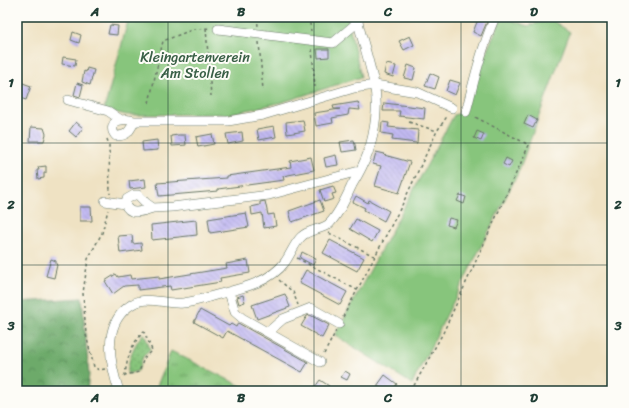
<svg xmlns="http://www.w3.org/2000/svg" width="629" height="408" viewBox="0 0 629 408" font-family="Sriracha,sans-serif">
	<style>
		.grass { fill: url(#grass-tufts); stroke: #538158 }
		.forest { fill: url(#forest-crowns); stroke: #467450 }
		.park { fill: url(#park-dots); stroke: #538158 }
		.garden { fill: #87c57b; stroke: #538158 }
		.building { fill: url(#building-back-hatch) }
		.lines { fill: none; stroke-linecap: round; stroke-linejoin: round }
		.minor-casing { stroke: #687766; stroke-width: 10 }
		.path { stroke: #687766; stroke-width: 1.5; stroke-dasharray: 3 3; stroke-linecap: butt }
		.minor { stroke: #fff; stroke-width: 9 }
		.grid { fill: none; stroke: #1f3d34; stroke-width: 1; stroke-opacity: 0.55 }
		.labels { text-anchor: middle; stroke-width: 4; stroke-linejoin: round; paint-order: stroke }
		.park-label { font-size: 14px; fill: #395f46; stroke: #fdfcf7 }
		.neatline { fill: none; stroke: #1f3d34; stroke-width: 1.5 }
		.grid-label { font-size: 13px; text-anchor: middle; font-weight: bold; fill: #1f3d34 }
	</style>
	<defs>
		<pattern id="grass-tufts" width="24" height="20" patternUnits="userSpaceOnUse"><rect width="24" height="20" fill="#87c57b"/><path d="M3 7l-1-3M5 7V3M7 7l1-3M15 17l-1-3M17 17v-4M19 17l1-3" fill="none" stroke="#6ea166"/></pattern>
		<pattern id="forest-crowns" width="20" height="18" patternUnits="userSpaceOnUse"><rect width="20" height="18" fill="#6daa6b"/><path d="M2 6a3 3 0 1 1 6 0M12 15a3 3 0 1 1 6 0" fill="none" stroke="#598c59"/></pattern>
		<pattern id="park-dots" width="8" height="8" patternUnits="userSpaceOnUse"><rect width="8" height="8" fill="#87c57b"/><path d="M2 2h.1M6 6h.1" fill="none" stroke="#6ea166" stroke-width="1.8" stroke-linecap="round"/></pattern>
		<pattern id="building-back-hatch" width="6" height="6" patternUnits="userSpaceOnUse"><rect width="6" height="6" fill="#c2baf2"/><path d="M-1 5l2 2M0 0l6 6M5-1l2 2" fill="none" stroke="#9d98c5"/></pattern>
	</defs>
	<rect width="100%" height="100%" fill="#fdfcf7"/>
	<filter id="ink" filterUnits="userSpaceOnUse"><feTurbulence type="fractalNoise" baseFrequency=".025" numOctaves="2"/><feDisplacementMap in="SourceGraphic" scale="8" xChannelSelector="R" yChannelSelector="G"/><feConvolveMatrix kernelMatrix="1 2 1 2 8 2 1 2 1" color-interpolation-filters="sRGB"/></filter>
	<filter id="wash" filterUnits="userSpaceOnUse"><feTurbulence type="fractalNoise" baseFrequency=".012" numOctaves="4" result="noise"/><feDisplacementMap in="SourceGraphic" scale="16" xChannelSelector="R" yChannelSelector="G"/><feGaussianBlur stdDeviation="0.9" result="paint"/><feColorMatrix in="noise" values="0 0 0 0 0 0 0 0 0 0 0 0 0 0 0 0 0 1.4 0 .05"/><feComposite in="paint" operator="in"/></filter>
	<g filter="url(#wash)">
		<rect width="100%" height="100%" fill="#efe2c3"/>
		<!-- grass -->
		<path class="grass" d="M 171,351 L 251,391 L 155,391 Z"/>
		<!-- forest -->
		<path class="forest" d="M 82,298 L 89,375 L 87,391 L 17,391 L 17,302 Z"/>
		<!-- park -->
		<path class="park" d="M 144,333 L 150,349 L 143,357 L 138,371 L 127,374 C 129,358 133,345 144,333 Z"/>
		<!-- garden -->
		<path class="garden" d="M 129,17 L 345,17 L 348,20 L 361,77 L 283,102 L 229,114 L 127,115 L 104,110 Z
			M 502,17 L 528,26 L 550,19 L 570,32 L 518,173 L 412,384 L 335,335 L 454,115 L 463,112 L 488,48 Z"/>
		<g id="blocks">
			<!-- building -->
			<path class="building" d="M 479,17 L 489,17 L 481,36 L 473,32 Z
				M 110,25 L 118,26 L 117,35 L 108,34 Z
				M 73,32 L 81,35 L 79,43 L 71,40 Z
				M 410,36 L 414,45 L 404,50 L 399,41 Z
				M 317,49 L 329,49 L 329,57 L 318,58 Z
				M 63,57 L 76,59 L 75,66 L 62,64 Z
				M 386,64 L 396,66 L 393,77 L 384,74 Z
				M 408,65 L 416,68 L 413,80 L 404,78 Z
				M 87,68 L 94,70 L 90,85 L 82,82 L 84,71 L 86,72 Z
				M 430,73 L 439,77 L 435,89 L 425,86 Z
				M 450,80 L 460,83 L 455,95 L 446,91 Z
				M 20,82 L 31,86 L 26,100 L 17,97 L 17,92 Z
				M 77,83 L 83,85 L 80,97 L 74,95 Z
				M 358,102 L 360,110 L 349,109 L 348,115 L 332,118 L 333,123 L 316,126 L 314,113 L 340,109 L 334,109 L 333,106 Z
				M 384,103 L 425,108 L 424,119 L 399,116 L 400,111 L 383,111 Z
				M 528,115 L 537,120 L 533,128 L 524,124 Z
				M 303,120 L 305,131 L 287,134 L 286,122 Z
				M 76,122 L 83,128 L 76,137 L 69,131 Z
				M 382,122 L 389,123 L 388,127 L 418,130 L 417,143 L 392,140 L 393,135 L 381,133 Z
				M 274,126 L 276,137 L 259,140 L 257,129 Z
				M 31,127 L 44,128 L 46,134 L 44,141 L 30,141 Z
				M 477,131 L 484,134 L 481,141 L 474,138 Z
				M 242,132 L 243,141 L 228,144 L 226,134 Z
				M 212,134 L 214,144 L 198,147 L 196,137 Z
				M 178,135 L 185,135 L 186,145 L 172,146 L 171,136 Z
				M 157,140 L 158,150 L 143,151 L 142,142 Z
				M 354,140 L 356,150 L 342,152 L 340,142 Z
				M 376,152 L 385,154 L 384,155 L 410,162 L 399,193 L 375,186 L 381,166 L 373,164 Z
				M 336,155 L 338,165 L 326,167 L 324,158 Z
				M 311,157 L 314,170 L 283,176 L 284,180 L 218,189 L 218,191 L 159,196 L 157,183 L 227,178 L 227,176 L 291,167 L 290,161 Z
				M 506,158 L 512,161 L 509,167 L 503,164 Z
				M 46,166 L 46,173 L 44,173 L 44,178 L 38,179 L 37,170 L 39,170 L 38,167 Z
				M 145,179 L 146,187 L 130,189 L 129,181 Z
				M 333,186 L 336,193 L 332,194 L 334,199 L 324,202 L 320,190 Z
				M 460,195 L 466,197 L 464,204 L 457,201 Z
				M 356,196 L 368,203 L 369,200 L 389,211 L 384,221 L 364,210 L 365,208 L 353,202 Z
				M 320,200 L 324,211 L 292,222 L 289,211 Z
				M 265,201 L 268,215 L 274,214 L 276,226 L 264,228 L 262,213 L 252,215 L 251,207 L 260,205 L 260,202 Z
				M 80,207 L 91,207 L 92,221 L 80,221 Z
				M 246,213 L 249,227 L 210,233 L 208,219 Z
				M 449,218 L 457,220 L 454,227 L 447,225 Z
				M 356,219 L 378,231 L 372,242 L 350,229 Z
				M 196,220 L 197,235 L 152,240 L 151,225 Z
				M 132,235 L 133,244 L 141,243 L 142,250 L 120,253 L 118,236 Z
				M 330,240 L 364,258 L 357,271 L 323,253 Z
				M 302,252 L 316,259 L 313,265 L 300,258 Z
				M 51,259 L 56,261 L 56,264 L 57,265 L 54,278 L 46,276 Z
				M 248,260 L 250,273 L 220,278 L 221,282 L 171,290 L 170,286 L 138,290 L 138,285 L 124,286 L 113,294 L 105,281 L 116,274 L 118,277 L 130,275 L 131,279 L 159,276 L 159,279 L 227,268 L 226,264 Z
				M 306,270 L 347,292 L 340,305 L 299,283 Z
				M 285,294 L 290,307 L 257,319 L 252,305 Z
				M 243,295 L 245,302 L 239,304 L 237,297 Z
				M 200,310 L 229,326 L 231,324 L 236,327 L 238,323 L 308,362 L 302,372 L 227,331 L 223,338 L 194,322 Z
				M 310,315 L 329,325 L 322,338 L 301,326 L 307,316 Z
				M 345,371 L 350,374 L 347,380 L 341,377 Z
				M 385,375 L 397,384 L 392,391 L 386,391 L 377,386 Z
				M 320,380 L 329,386 L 325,391 L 312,391 Z"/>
		</g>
	</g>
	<g filter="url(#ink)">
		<use href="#blocks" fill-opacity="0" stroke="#687766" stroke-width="1"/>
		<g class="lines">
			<!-- minor casing -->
			<g class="minor-casing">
				<path id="minor" d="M 218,29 L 333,43 L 358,22
					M 68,100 L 108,111 L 121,120
					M 466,112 C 474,80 482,47 495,17
					M 135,121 C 129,130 129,136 116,136 C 110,130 112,120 122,120 C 126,119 131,120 135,121 L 228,121 L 263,115 L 354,88 L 375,85 L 417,92 L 452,108
					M 105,201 L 125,204
					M 153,208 C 143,211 130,217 125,204 L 127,199 L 134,195 L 138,195 L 146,203 L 153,208 L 172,207 L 269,195 L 359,171
					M 229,292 L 235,312 L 242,318 L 320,362
					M 268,332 L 283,319 L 311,308 L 339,324
					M 119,391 C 110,364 102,327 128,307 C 145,293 164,305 183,303 C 194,302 205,298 216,295 C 239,289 270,283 285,262 C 291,254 294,244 301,237 C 309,229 321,230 329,224 C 339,214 346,198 352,185 C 358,175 364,164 368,153 C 375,132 379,105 374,84 C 370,63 363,43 358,22 L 359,17"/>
			</g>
			<!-- path -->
			<path class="path" d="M 257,17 L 258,26
				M 309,17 L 311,31
				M 206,28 L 211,96
				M 259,42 L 263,90
				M 312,49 L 315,87
				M 149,103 L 163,41 L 194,29 L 211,28
				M 409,122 L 437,131
				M 107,139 L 109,145 L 110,194
				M 329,233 L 374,256
				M 297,258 L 357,290
				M 279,280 L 293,292 L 298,305
				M 343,317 L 402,205 L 437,131 L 448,115
				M 324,354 L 336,331
				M 105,369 L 99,370 L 94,367 L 86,335 L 83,293 L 88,259 L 102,233 L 108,210
				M 124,376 L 125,375 C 127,359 131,343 144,332 L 152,350 L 144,358 L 139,372 L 125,375
				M 411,391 L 443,333 L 529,145 L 473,116"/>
			<!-- minor -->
			<use href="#minor" class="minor"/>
		</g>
	</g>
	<!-- grid -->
	<path class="grid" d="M 168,17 L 168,391M 314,17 L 314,391M 461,17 L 461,391M 17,143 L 612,143M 17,265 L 612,265"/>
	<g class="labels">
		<!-- park labels -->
		<g class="park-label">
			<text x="195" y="62">Kleingartenverein<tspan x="195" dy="16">Am Stollen</tspan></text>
		</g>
	</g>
	<!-- margin -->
	<rect width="629" height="408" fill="none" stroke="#fdfcf7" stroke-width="44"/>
	<rect x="22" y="22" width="585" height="364" class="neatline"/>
	<g class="grid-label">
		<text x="95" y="16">A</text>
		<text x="241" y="16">B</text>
		<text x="388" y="16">C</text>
		<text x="534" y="16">D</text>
		<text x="11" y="87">1</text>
		<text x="618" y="87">1</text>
		<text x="11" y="209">2</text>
		<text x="618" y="209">2</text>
		<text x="11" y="330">3</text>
		<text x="618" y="330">3</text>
		<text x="95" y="402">A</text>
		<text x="241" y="402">B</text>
		<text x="388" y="402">C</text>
		<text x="534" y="402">D</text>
	</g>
</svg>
